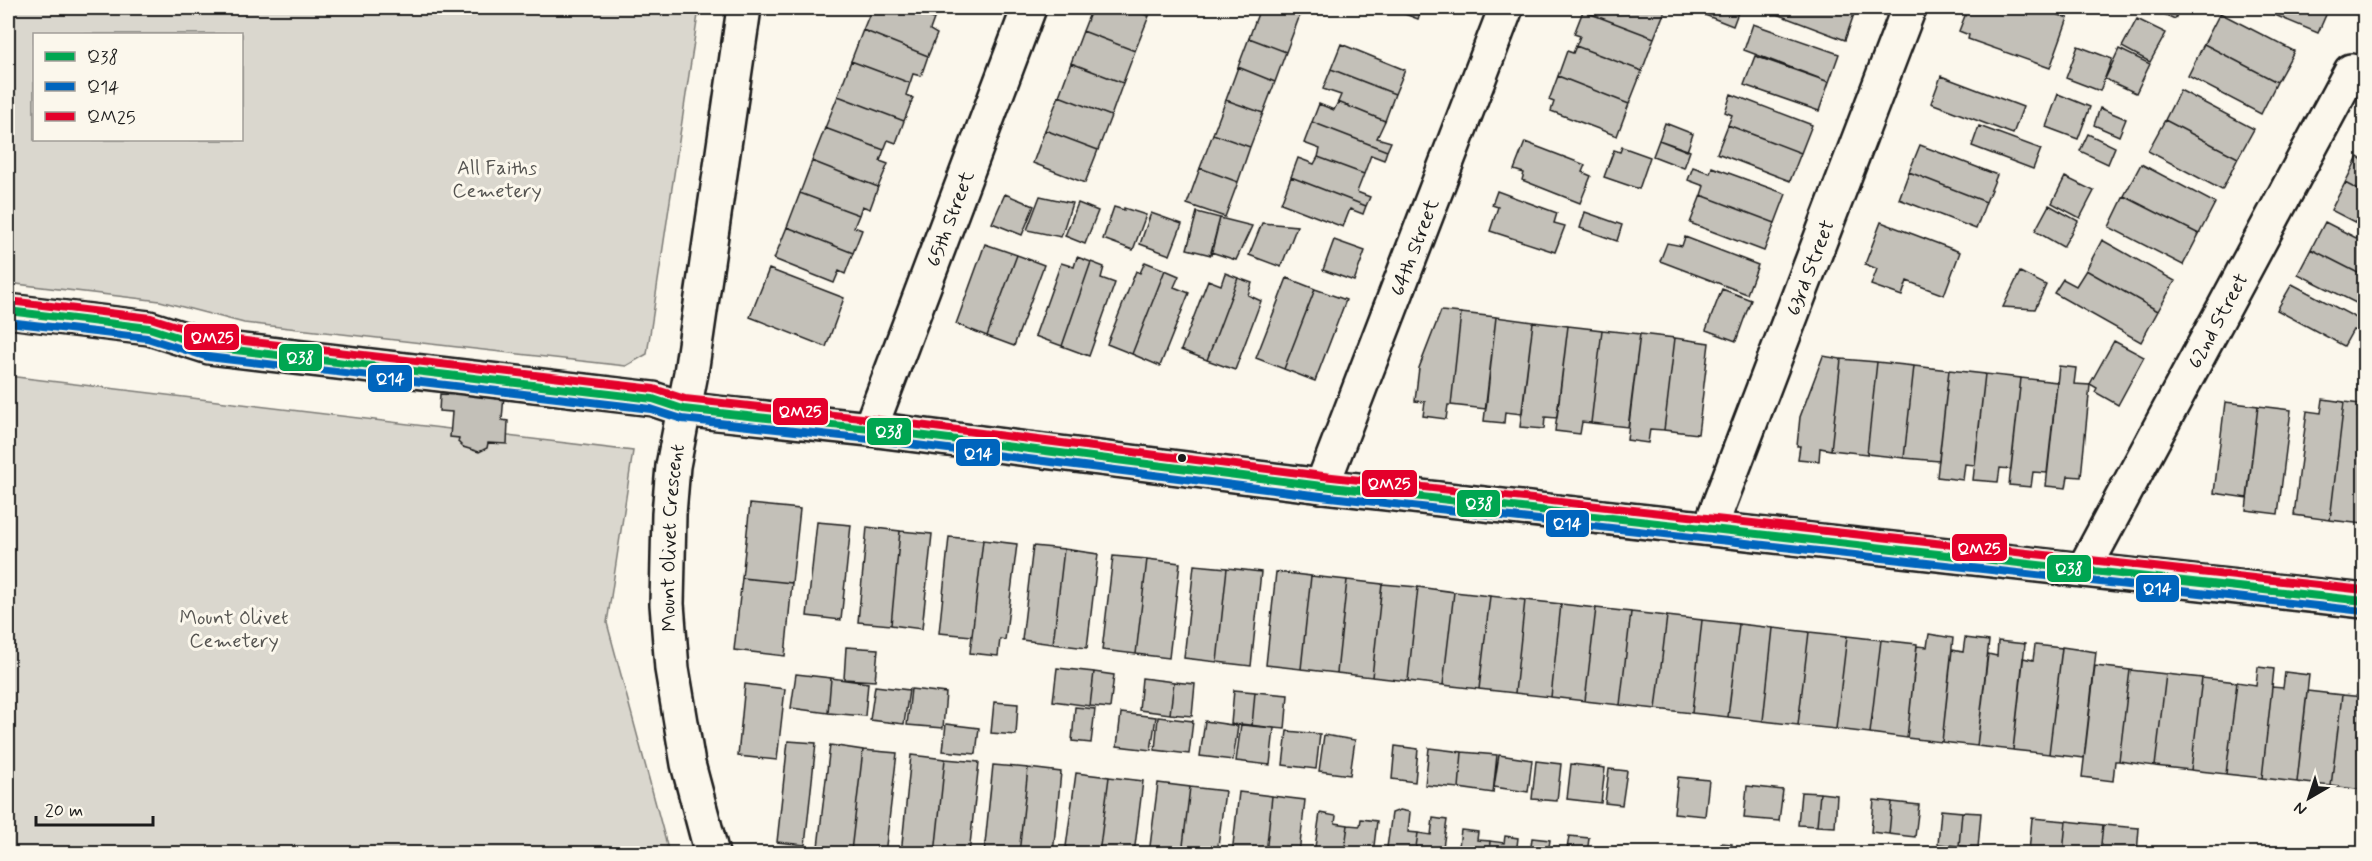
<svg xmlns="http://www.w3.org/2000/svg" width="2372" height="861" viewBox="0 0 2372 861" font-family="Mynerve,sans-serif">
	<style>
		.green { fill: #dad7ce; stroke: #7b7a75; stroke-width: 1.5; fill-rule: evenodd }
		.building { fill: #c3c0b8; stroke: #1c1c1c; stroke-width: 1.5 }
		.lines { fill: none; stroke-linecap: round; stroke-linejoin: round }
		.minor-casing { stroke: #1c1c1c; stroke-width: 38 }
		.minor { stroke: #fbf7ec; stroke-width: 33 }
		.bus-1-casing { stroke: #fbf7ec; stroke-width: 12 }
		.bus-2-casing { stroke: #fbf7ec; stroke-width: 12 }
		.bus-3-casing { stroke: #fbf7ec; stroke-width: 12 }
		.bus-1 { stroke: #00a651; stroke-width: 8 }
		.bus-2 { stroke: #0065bd; stroke-width: 8 }
		.bus-3 { stroke: #e4002b; stroke-width: 8 }
		.bus-dot { fill: #1c1c1c; stroke: #fbf7ec; stroke-width: 2 }
		.labels { text-anchor: middle; stroke-width: 6; stroke-linejoin: round; paint-order: stroke }
		.park-label { font-size: 20px; fill: #555451; stroke: #fbf7ec }
		.street-label { font-size: 20px; fill: #1c1c1c; stroke: #fbf7ec }
		.line-badge { stroke: #fbf7ec; stroke-width: 2 }
		.badge-label { font-size: 16px; text-anchor: middle; font-weight: bold; fill: #fff }
	</style>
	<rect width="100%" height="100%" fill="#fbf7ec"/>
	<filter id="ink" filterUnits="userSpaceOnUse"><feTurbulence type="fractalNoise" baseFrequency=".0167" numOctaves="2"/><feDisplacementMap in="SourceGraphic" scale="12" xChannelSelector="R" yChannelSelector="G"/><feConvolveMatrix kernelMatrix="1 2 1 2 8 2 1 2 1" color-interpolation-filters="sRGB"/></filter>
	<g filter="url(#ink)">
		<!-- green -->
		<path class="green" d="M 8,8 L 699,8 L 647,354 L 626,366 L 244,323 L 160,301 L 8,283 ZM 34,34 L 242,34 L 242,140 L 34,140 Z
			M 8,376 L 633,451 L 607,623 L 669,853 L 8,854 Z"/>
		<!-- building -->
		<path class="building" d="M 872,8 L 905,8 L 934,19 L 930,30 L 937,34 L 928,56 L 863,30 Z
			M 905,8 L 946,8 L 945,11 L 938,8 L 934,19 Z
			M 1092,8 L 1127,8 L 1149,16 L 1135,51 L 1083,31 Z
			M 1127,8 L 1152,8 L 1149,16 Z
			M 1260,8 L 1279,8 L 1300,15 L 1286,52 L 1249,38 Z
			M 1389,8 L 1422,8 L 1418,19 Z
			M 1584,8 L 1666,8 L 1654,38 L 1583,11 Z
			M 1708,8 L 1732,8 L 1739,10 L 1733,26 L 1705,15 Z
			M 1773,8 L 1837,8 L 1854,14 L 1845,40 L 1771,12 Z
			M 1837,8 L 1857,8 L 1854,14 Z
			M 1968,8 L 2038,8 L 2068,18 L 2050,68 L 1968,39 L 1969,35 L 1959,31 Z
			M 2150,8 L 2180,8 L 2175,19 Z
			M 2258,8 L 2329,8 L 2318,33 Z
			M 1583,11 L 1654,38 L 1642,71 L 1576,46 L 1580,36 L 1574,34 Z
			M 2220,13 L 2294,51 L 2277,82 L 2204,44 Z
			M 2137,19 L 2166,33 L 2150,62 L 2122,47 Z
			M 1753,24 L 1839,54 L 1829,82 L 1744,50 Z
			M 863,30 L 928,56 L 921,76 L 913,74 L 910,83 L 851,61 Z
			M 1083,31 L 1135,51 L 1123,83 L 1071,63 Z
			M 1249,38 L 1286,52 L 1275,82 L 1238,67 Z
			M 1341,44 L 1405,70 L 1395,94 L 1331,69 Z
			M 2204,44 L 2277,82 L 2261,114 L 2188,76 Z
			M 1576,46 L 1642,71 L 1629,104 L 1558,76 L 1567,51 L 1573,53 Z
			M 2078,46 L 2112,59 L 2100,91 L 2066,78 Z
			M 2119,49 L 2150,64 L 2136,93 L 2105,79 Z
			M 1755,56 L 1829,82 L 1819,111 L 1744,85 Z
			M 851,61 L 910,83 L 906,95 L 913,98 L 904,121 L 838,96 Z
			M 1071,63 L 1123,83 L 1111,116 L 1059,96 Z
			M 1238,67 L 1275,82 L 1263,113 L 1226,100 Z
			M 1331,69 L 1395,94 L 1385,121 L 1338,102 L 1341,95 L 1323,89 Z
			M 1558,76 L 1629,104 L 1617,136 L 1551,111 L 1554,102 L 1549,100 Z
			M 1941,76 L 2023,107 L 2013,134 L 1931,103 Z
			M 2180,90 L 2254,129 L 2238,158 L 2165,120 Z
			M 1731,94 L 1812,125 L 1801,153 L 1728,125 L 1732,115 L 1725,112 Z
			M 2058,94 L 2090,107 L 2078,139 L 2046,127 Z
			M 838,96 L 904,121 L 896,143 L 888,140 L 884,150 L 825,128 Z
			M 1059,96 L 1111,116 L 1098,150 L 1045,130 Z
			M 1226,100 L 1263,113 L 1250,147 L 1213,134 Z
			M 1338,102 L 1385,121 L 1377,138 L 1391,142 L 1387,151 L 1312,122 L 1319,104 L 1334,110 Z
			M 2100,108 L 2126,119 L 2119,136 L 2094,125 Z
			M 2165,120 L 2238,158 L 2222,190 L 2148,151 Z
			M 1312,122 L 1387,151 L 1384,160 L 1371,155 L 1364,174 L 1318,157 L 1320,149 L 1304,143 Z
			M 1665,123 L 1693,134 L 1687,151 L 1659,140 Z
			M 1728,125 L 1801,153 L 1790,181 L 1717,153 Z
			M 1979,126 L 2041,149 L 2033,169 L 1972,146 Z
			M 825,128 L 884,150 L 880,161 L 888,164 L 878,187 L 812,161 Z
			M 1045,130 L 1098,150 L 1085,183 L 1033,163 Z
			M 1213,134 L 1250,147 L 1238,182 L 1200,168 Z
			M 2088,134 L 2115,147 L 2108,164 L 2080,151 Z
			M 1659,140 L 1690,151 L 1684,168 L 1653,156 Z
			M 1525,142 L 1585,165 L 1582,172 L 1591,176 L 1580,203 L 1522,180 L 1524,173 L 1514,170 Z
			M 1920,145 L 1997,175 L 1986,202 L 1909,172 Z
			M 1622,147 L 1650,157 L 1639,189 L 1604,177 L 1614,150 L 1620,152 Z
			M 1318,157 L 1364,174 L 1357,192 L 1370,197 L 1366,206 L 1291,177 L 1298,158 L 1314,164 Z
			M 2358,157 L 2364,161 L 2364,193 L 2345,183 Z
			M 812,161 L 878,187 L 870,209 L 862,206 L 859,215 L 800,193 Z
			M 2141,164 L 2215,203 L 2199,234 L 2124,196 Z
			M 1693,167 L 1710,173 L 1712,167 L 1786,194 L 1775,223 L 1701,195 L 1704,186 L 1688,180 Z
			M 1200,168 L 1238,182 L 1225,217 L 1187,204 Z
			M 1909,172 L 1986,202 L 1976,229 L 1899,199 Z
			M 1291,177 L 1366,206 L 1363,214 L 1350,209 L 1343,227 L 1281,203 Z
			M 2065,177 L 2094,191 L 2080,218 L 2052,203 Z
			M 2345,183 L 2364,193 L 2364,227 L 2331,210 Z
			M 1497,191 L 1557,213 L 1554,223 L 1565,226 L 1555,252 L 1490,231 L 1498,207 L 1492,205 Z
			M 800,193 L 859,215 L 854,227 L 862,230 L 853,253 L 787,227 Z
			M 1005,194 L 1034,206 L 1022,235 L 992,223 Z
			M 1701,195 L 1775,223 L 1764,251 L 1690,223 Z
			M 1040,196 L 1072,203 L 1061,237 L 1027,230 Z
			M 2124,196 L 2199,234 L 2183,265 L 2109,227 Z
			M 1078,203 L 1098,211 L 1085,244 L 1065,236 Z
			M 2049,205 L 2078,221 L 2063,247 L 2035,231 Z
			M 1114,207 L 1124,210 L 1124,208 L 1146,215 L 1133,250 L 1103,239 Z
			M 1197,212 L 1220,218 L 1211,255 L 1187,249 Z
			M 1585,212 L 1622,225 L 1617,241 L 1580,228 Z
			M 1151,213 L 1182,224 L 1170,255 L 1140,244 Z
			M 1220,218 L 1252,226 L 1236,260 L 1211,252 Z
			M 1881,222 L 1960,252 L 1944,295 L 1907,281 L 1902,296 L 1871,285 L 1877,269 L 1865,264 Z
			M 2325,222 L 2364,242 L 2364,276 L 2311,249 Z
			M 1262,223 L 1297,226 L 1281,267 L 1249,255 Z
			M 787,227 L 853,253 L 845,274 L 839,271 L 834,283 L 774,259 Z
			M 1685,237 L 1758,265 L 1747,294 L 1660,261 L 1667,243 L 1682,246 Z
			M 1334,240 L 1365,251 L 1354,281 L 1323,270 Z
			M 2102,240 L 2175,281 L 2158,311 L 2086,270 Z
			M 985,244 L 1017,255 L 987,336 L 956,324 Z
			M 2311,249 L 2364,276 L 2364,307 L 2298,274 Z
			M 1017,255 L 1044,265 L 1014,346 L 987,336 Z
			M 1077,257 L 1091,262 L 1062,346 L 1035,336 L 1061,263 L 1074,267 Z
			M 1091,262 L 1104,267 L 1101,278 L 1115,283 L 1089,356 L 1062,346 Z
			M 1145,262 L 1165,270 L 1132,354 L 1107,344 L 1136,271 L 1140,273 Z
			M 769,269 L 844,298 L 826,347 L 750,317 Z
			M 1165,270 L 1179,276 L 1174,287 L 1189,293 L 1160,366 L 1132,354 Z
			M 2086,270 L 2158,311 L 2141,342 L 2054,293 L 2063,279 L 2076,286 Z
			M 2020,272 L 2046,285 L 2035,309 L 2003,307 Z
			M 1225,273 L 1238,278 L 1207,360 L 1181,350 L 1208,280 L 1221,285 Z
			M 1238,278 L 1252,283 L 1248,295 L 1261,301 L 1235,370 L 1207,360 Z
			M 1287,278 L 1315,289 L 1284,369 L 1256,358 Z
			M 2292,284 L 2364,322 L 2360,333 L 2353,330 L 2344,346 L 2277,310 Z
			M 1315,289 L 1346,300 L 1315,381 L 1284,369 Z
			M 1722,289 L 1751,300 L 1736,341 L 1706,330 Z
			M 1441,311 L 1461,313 L 1451,405 L 1448,405 L 1446,419 L 1423,416 L 1425,402 L 1415,401 L 1419,368 Z
			M 1461,313 L 1496,317 L 1486,409 L 1451,405 Z
			M 1496,317 L 1533,322 L 1522,414 L 1505,412 L 1504,423 L 1484,421 Z
			M 1533,322 L 1568,326 L 1557,418 L 1545,417 L 1544,429 L 1520,427 Z
			M 1568,326 L 1602,330 L 1591,423 L 1582,422 L 1580,434 L 1555,431 Z
			M 1602,330 L 1640,334 L 1628,427 L 1591,423 Z
			M 1640,334 L 1675,338 L 1664,430 L 1650,429 L 1648,443 L 1627,440 Z
			M 1675,338 L 1709,343 L 1698,434 L 1664,430 Z
			M 2114,341 L 2144,357 L 2118,405 L 2095,392 L 2097,388 L 2090,384 Z
			M 1823,356 L 1841,359 L 1831,450 L 1820,448 L 1819,461 L 1798,459 L 1800,446 L 1797,446 L 1800,417 Z
			M 1841,359 L 1877,362 L 1867,454 L 1831,450 Z
			M 1877,362 L 1914,366 L 1904,458 L 1867,454 Z
			M 1914,366 L 1949,370 L 1939,461 L 1904,458 Z
			M 2059,366 L 2076,368 L 2074,384 L 2090,385 L 2081,477 L 2068,476 L 2066,488 L 2046,486 Z
			M 1949,370 L 1985,374 L 1975,465 L 1965,464 L 1963,480 L 1937,477 Z
			M 1985,374 L 2021,378 L 2011,469 L 2000,468 L 1998,482 L 1973,480 Z
			M 2021,378 L 2057,382 L 2047,473 L 2033,472 L 2031,487 L 2009,485 Z
			M 453,391 L 504,395 L 502,420 L 508,421 L 507,444 L 488,443 L 487,448 L 479,452 L 463,447 L 458,442 L 459,438 L 450,437 L 452,412 L 439,411 L 440,394 L 453,395 Z
			M 2323,399 L 2344,402 L 2330,520 L 2294,515 L 2307,411 L 2321,413 Z
			M 2225,402 L 2258,406 L 2247,498 L 2214,493 Z
			M 2344,402 L 2360,404 L 2358,417 L 2364,418 L 2363,524 L 2330,520 Z
			M 2258,406 L 2291,410 L 2278,514 L 2246,510 Z
			M 750,504 L 800,509 L 792,583 L 742,578 Z
			M 817,522 L 851,525 L 841,620 L 807,616 Z
			M 867,527 L 900,531 L 891,625 L 858,622 Z
			M 900,531 L 932,534 L 922,629 L 891,625 Z
			M 949,537 L 983,540 L 972,636 L 939,633 Z
			M 983,540 L 1017,544 L 1005,640 L 1000,639 L 998,656 L 970,653 Z
			M 1033,546 L 1064,549 L 1053,644 L 1022,640 Z
			M 1064,549 L 1098,554 L 1087,648 L 1053,644 Z
			M 1113,556 L 1147,559 L 1136,654 L 1102,650 Z
			M 1147,559 L 1180,563 L 1169,658 L 1136,654 Z
			M 1194,565 L 1227,568 L 1217,662 L 1184,658 Z
			M 1227,568 L 1261,572 L 1251,666 L 1217,662 Z
			M 1276,572 L 1311,576 L 1301,669 L 1266,665 Z
			M 1311,576 L 1347,580 L 1337,673 L 1301,669 Z
			M 742,578 L 792,583 L 785,656 L 734,650 Z
			M 1347,580 L 1382,584 L 1372,677 L 1337,673 Z
			M 1382,584 L 1418,587 L 1408,681 L 1372,677 Z
			M 1418,587 L 1454,592 L 1443,685 L 1408,681 Z
			M 1454,592 L 1490,596 L 1479,689 L 1443,685 Z
			M 1490,596 L 1525,600 L 1515,693 L 1479,689 Z
			M 1525,600 L 1561,604 L 1551,697 L 1515,693 Z
			M 1561,604 L 1596,608 L 1585,701 L 1551,697 Z
			M 1596,608 L 1631,612 L 1620,705 L 1585,701 Z
			M 1631,612 L 1667,616 L 1656,709 L 1620,705 Z
			M 1667,616 L 1702,620 L 1692,713 L 1656,709 Z
			M 1702,620 L 1739,624 L 1728,717 L 1692,713 Z
			M 1739,624 L 1773,628 L 1763,721 L 1728,717 Z
			M 1773,628 L 1809,632 L 1798,725 L 1763,721 Z
			M 1809,632 L 1847,636 L 1836,729 L 1798,725 Z
			M 1929,634 L 1953,638 L 1942,742 L 1907,738 L 1917,646 L 1927,647 Z
			M 1847,636 L 1881,640 L 1870,733 L 1836,729 Z
			M 1965,638 L 1989,641 L 1977,746 L 1942,742 L 1952,650 L 1963,652 Z
			M 1881,640 L 1917,644 L 1907,738 L 1870,733 Z
			M 1998,641 L 2025,644 L 2013,750 L 1977,746 L 1988,654 L 1997,656 Z
			M 2035,645 L 2062,648 L 2049,754 L 2013,750 L 2023,658 L 2033,660 Z
			M 846,647 L 878,649 L 875,681 L 844,679 Z
			M 2062,647 L 2096,652 L 2084,758 L 2049,754 Z
			M 2095,666 L 2130,670 L 2119,761 L 2115,761 L 2113,781 L 2082,777 Z
			M 2258,667 L 2274,669 L 2262,778 L 2226,774 L 2237,682 L 2256,685 Z
			M 1057,668 L 1094,672 L 1090,706 L 1053,701 Z
			M 2130,670 L 2166,674 L 2155,766 L 2119,761 Z
			M 1094,672 L 1114,675 L 1110,708 L 1090,706 Z
			M 2285,672 L 2309,675 L 2297,782 L 2262,778 L 2272,687 L 2283,688 Z
			M 796,674 L 831,678 L 828,713 L 791,708 Z
			M 2166,674 L 2202,678 L 2191,770 L 2155,766 Z
			M 831,678 L 868,683 L 865,716 L 828,713 Z
			M 1142,678 L 1174,682 L 1170,714 L 1139,710 Z
			M 2202,678 L 2237,682 L 2226,774 L 2191,770 Z
			M 1174,682 L 1195,684 L 1192,716 L 1170,714 Z
			M 745,684 L 785,689 L 777,760 L 738,756 Z
			M 875,686 L 909,690 L 904,724 L 870,720 Z
			M 911,689 L 946,693 L 943,728 L 907,725 Z
			M 1234,690 L 1255,692 L 1252,726 L 1231,724 Z
			M 2307,691 L 2342,695 L 2331,786 L 2297,782 Z
			M 1255,692 L 1288,695 L 1285,729 L 1252,726 Z
			M 2342,695 L 2364,697 L 2364,790 L 2331,786 Z
			M 994,702 L 1018,704 L 1016,735 L 991,733 Z
			M 1075,707 L 1095,709 L 1091,743 L 1072,741 Z
			M 1121,713 L 1156,717 L 1151,750 L 1117,746 Z
			M 1158,717 L 1193,721 L 1189,754 L 1155,750 Z
			M 1205,721 L 1238,726 L 1233,760 L 1200,756 Z
			M 946,724 L 979,728 L 976,754 L 943,751 Z
			M 1241,724 L 1274,728 L 1270,765 L 1236,761 Z
			M 1287,731 L 1320,734 L 1316,769 L 1283,765 Z
			M 1324,735 L 1355,740 L 1350,775 L 1319,771 Z
			M 788,741 L 816,743 L 805,845 L 777,842 Z
			M 830,745 L 863,750 L 851,851 L 818,847 Z
			M 1395,746 L 1418,749 L 1415,782 L 1392,779 Z
			M 1429,748 L 1462,752 L 1459,788 L 1425,785 Z
			M 863,750 L 897,753 L 885,854 L 851,851 Z
			M 1462,752 L 1497,755 L 1493,793 L 1459,788 Z
			M 911,755 L 945,759 L 935,854 L 901,854 Z
			M 1499,755 L 1532,760 L 1528,792 L 1494,787 Z
			M 945,759 L 979,762 L 969,854 L 935,854 Z
			M 1536,761 L 1561,764 L 1557,801 L 1532,799 Z
			M 1571,764 L 1605,768 L 1601,803 L 1567,799 Z
			M 993,765 L 1028,768 L 1019,854 L 984,854 Z
			M 1028,768 L 1061,772 L 1053,854 L 1019,854 Z
			M 1609,769 L 1627,771 L 1622,805 L 1605,803 Z
			M 1076,773 L 1109,777 L 1099,854 L 1065,854 Z
			M 1109,777 L 1143,781 L 1134,854 L 1099,854 Z
			M 1678,777 L 1709,780 L 1705,816 L 1674,813 Z
			M 1158,783 L 1190,787 L 1182,854 L 1149,854 Z
			M 1747,786 L 1783,790 L 1779,821 L 1744,818 Z
			M 1190,787 L 1225,791 L 1217,854 L 1182,854 Z
			M 1239,792 L 1272,796 L 1266,854 L 1232,854 Z
			M 1801,792 L 1820,793 L 1817,826 L 1798,825 Z
			M 1820,793 L 1837,795 L 1835,827 L 1817,826 Z
			M 1272,796 L 1305,800 L 1299,854 L 1266,854 Z
			M 1874,800 L 1892,802 L 1889,834 L 1871,832 Z
			M 1892,802 L 1919,805 L 1915,837 L 1889,834 Z
			M 1400,810 L 1410,812 L 1408,832 L 1418,833 L 1415,854 L 1386,854 L 1392,813 Z
			M 1941,810 L 1962,812 L 1959,846 L 1938,844 Z
			M 1962,812 L 1981,813 L 1978,848 L 1959,846 Z
			M 1320,813 L 1336,816 L 1335,823 L 1348,825 L 1344,854 L 1314,854 Z
			M 1433,818 L 1447,820 L 1442,854 L 1415,854 L 1418,833 L 1431,835 Z
			M 2032,818 L 2066,821 L 2063,854 L 2029,852 Z
			M 1361,819 L 1377,821 L 1373,854 L 1344,854 L 1348,825 L 1360,826 Z
			M 2066,821 L 2103,825 L 2100,854 L 2063,854 Z
			M 2103,825 L 2139,828 L 2137,854 L 2100,854 Z
			M 1461,830 L 1478,832 L 1477,840 L 1490,841 L 1489,854 L 1458,854 Z
			M 1505,836 L 1518,838 L 1516,854 L 1489,854 L 1490,841 L 1504,843 Z
			M 1569,836 L 1589,838 L 1587,854 L 1560,854 L 1561,848 L 1567,849 Z
			M 1532,838 L 1550,840 L 1549,847 L 1561,848 L 1560,854 L 1530,854 Z
			M 1721,843 L 1732,844 L 1731,854 L 1719,854 Z
			M 1604,848 L 1620,849 L 1620,854 L 1603,854 Z"/>
		<g class="lines">
			<!-- minor casing -->
			<g class="minor-casing">
				<g id="minor">
					<path d="M 8,311 L 149,328 L 209,347 L 653,399 L 683,409 L 717,413 L 870,429 L 1322,486 L 2364,601"/>
					<path id="s1" d="M 870,429 L 1029,8"/>
					<path id="s2" d="M 1322,486 L 1506,8"/>
					<path id="s3" d="M 1710,528 L 1909,8"/>
					<path id="s4" d="M 2084,569 L 2351,71"/>
					<path id="s5" d="M 712,854 L 688,764 L 672,669 L 667,604 L 669,514 L 673,466 L 691,373 L 744,8"/>
				</g>
			</g>
			<!-- minor -->
			<use href="#minor" class="minor"/>
			<!-- bus-1 casing -->
			<g class="bus-1-casing">
				<path id="bus-1" d="M 8,311 L 149,328 L 209,347 L 653,399 L 683,409 L 870,429 L 1322,486 L 2364,601"/>
			</g>
			<!-- bus-2 casing -->
			<g class="bus-2-casing">
				<path id="bus-2" d="M 8,322 L 147,338 L 208,357 L 651,409 L 682,419 L 869,439 L 1321,496 L 2363,611"/>
			</g>
			<!-- bus-3 casing -->
			<g class="bus-3-casing">
				<path id="bus-3" d="M 9,301 L 151,318 L 211,337 L 654,389 L 685,399 L 871,419 L 1323,476 L 2364,590"/>
			</g>
			<!-- bus-1 -->
			<use href="#bus-1" class="bus-1"/>
			<!-- bus-2 -->
			<use href="#bus-2" class="bus-2"/>
			<!-- bus-3 -->
			<use href="#bus-3" class="bus-3"/>
		</g>
	</g>
	<!-- markers -->
	<circle class="bus-dot" cx="1182" cy="458" r="5"/>
	<g class="labels">
		<!-- park labels -->
		<g class="park-label">
			<text x="497" y="174">All Faiths<tspan x="497" dy="23">Cemetery</tspan></text>
			<text x="234" y="624">Mount Olivet<tspan x="234" dy="23">Cemetery</tspan></text>
		</g>
		<!-- street labels -->
		<g class="street-label">
			<text dy="7" stroke="none"><textPath href="#s1" startOffset="225">65th Street</textPath></text>
			<text dy="7" stroke="none"><textPath href="#s2" startOffset="256">64th Street</textPath></text>
			<text dy="7" stroke="none"><textPath href="#s3" startOffset="279">63rd Street</textPath></text>
			<text dy="7" stroke="none"><textPath href="#s4" startOffset="282">62nd Street</textPath></text>
			<text dy="7" stroke="none"><textPath href="#s5" startOffset="321">Mount Olivet Crescent</textPath></text>
		</g>
	</g>
	<g class="line-badge">
		<rect x="183" y="323" width="57" height="28" rx="6" fill="#e4002b"/>
		<rect x="278" y="343" width="45" height="29" rx="6" fill="#00a651"/>
		<rect x="367" y="364" width="46" height="29" rx="6" fill="#0065bd"/>
		<rect x="772" y="397" width="57" height="29" rx="6" fill="#e4002b"/>
		<rect x="866" y="417" width="46" height="29" rx="6" fill="#00a651"/>
		<rect x="955" y="438" width="46" height="29" rx="6" fill="#0065bd"/>
		<rect x="1361" y="469" width="57" height="29" rx="6" fill="#e4002b"/>
		<rect x="1456" y="489" width="45" height="29" rx="6" fill="#00a651"/>
		<rect x="1545" y="509" width="45" height="29" rx="6" fill="#0065bd"/>
		<rect x="1951" y="533" width="57" height="29" rx="6" fill="#e4002b"/>
		<rect x="2046" y="554" width="46" height="29" rx="6" fill="#00a651"/>
		<rect x="2135" y="574" width="45" height="29" rx="6" fill="#0065bd"/>
	</g>
	<g class="badge-label">
		<text x="212" y="343">QM25</text>
		<text x="300" y="363">Q38</text>
		<text x="390" y="384">Q14</text>
		<text x="800" y="417">QM25</text>
		<text x="889" y="437">Q38</text>
		<text x="978" y="459">Q14</text>
		<text x="1389" y="489">QM25</text>
		<text x="1479" y="509">Q38</text>
		<text x="1567" y="529">Q14</text>
		<text x="1979" y="554">QM25</text>
		<text x="2069" y="574">Q38</text>
		<text x="2157" y="594">Q14</text>
	</g>
	<!-- margin -->
	<rect width="2372" height="861" fill="none" stroke="#fbf7ec" stroke-width="30"/>
	<rect x="15" y="15" width="2342" height="831" fill="none" stroke="#1c1c1c" stroke-width="2" filter="url(#ink)"/>
	<!-- legend -->
	<rect x="33" y="33" width="210" height="108" fill="#fbf7ec" stroke="#a29f99" stroke-width="1.5"/>
	<rect x="45" y="52" width="30" height="9" fill="#00a651" stroke="#a29f99" stroke-width="1.5"/>
	<text x="87" y="63" font-size="18" fill="#1c1c1c">Q38</text>
	<rect x="45" y="82" width="30" height="9" fill="#0065bd" stroke="#a29f99" stroke-width="1.5"/>
	<text x="87" y="93" font-size="18" fill="#1c1c1c">Q14</text>
	<rect x="45" y="112" width="30" height="9" fill="#e4002b" stroke="#a29f99" stroke-width="1.5"/>
	<text x="87" y="123" font-size="18" fill="#1c1c1c">QM25</text>
	<!-- north arrow -->
	<g transform="translate(2309 798) rotate(219)" stroke="#fbf7ec" stroke-width="4.5" paint-order="stroke">
	<path d="M0-4.5L10 22L0 15L-10 22Z" fill="#1c1c1c"/>
	<text y="-9" font-size="16" font-weight="bold" text-anchor="middle" fill="#1c1c1c">N</text>
	</g>
	<!-- scale -->
	<path d="M36 816v9h117v-9" fill="none" stroke="#1c1c1c" stroke-width="3"/>
	<text x="45" y="816" font-size="18" fill="#1c1c1c" stroke="#fbf7ec" stroke-width="4.5" paint-order="stroke">20 m</text>
</svg>
